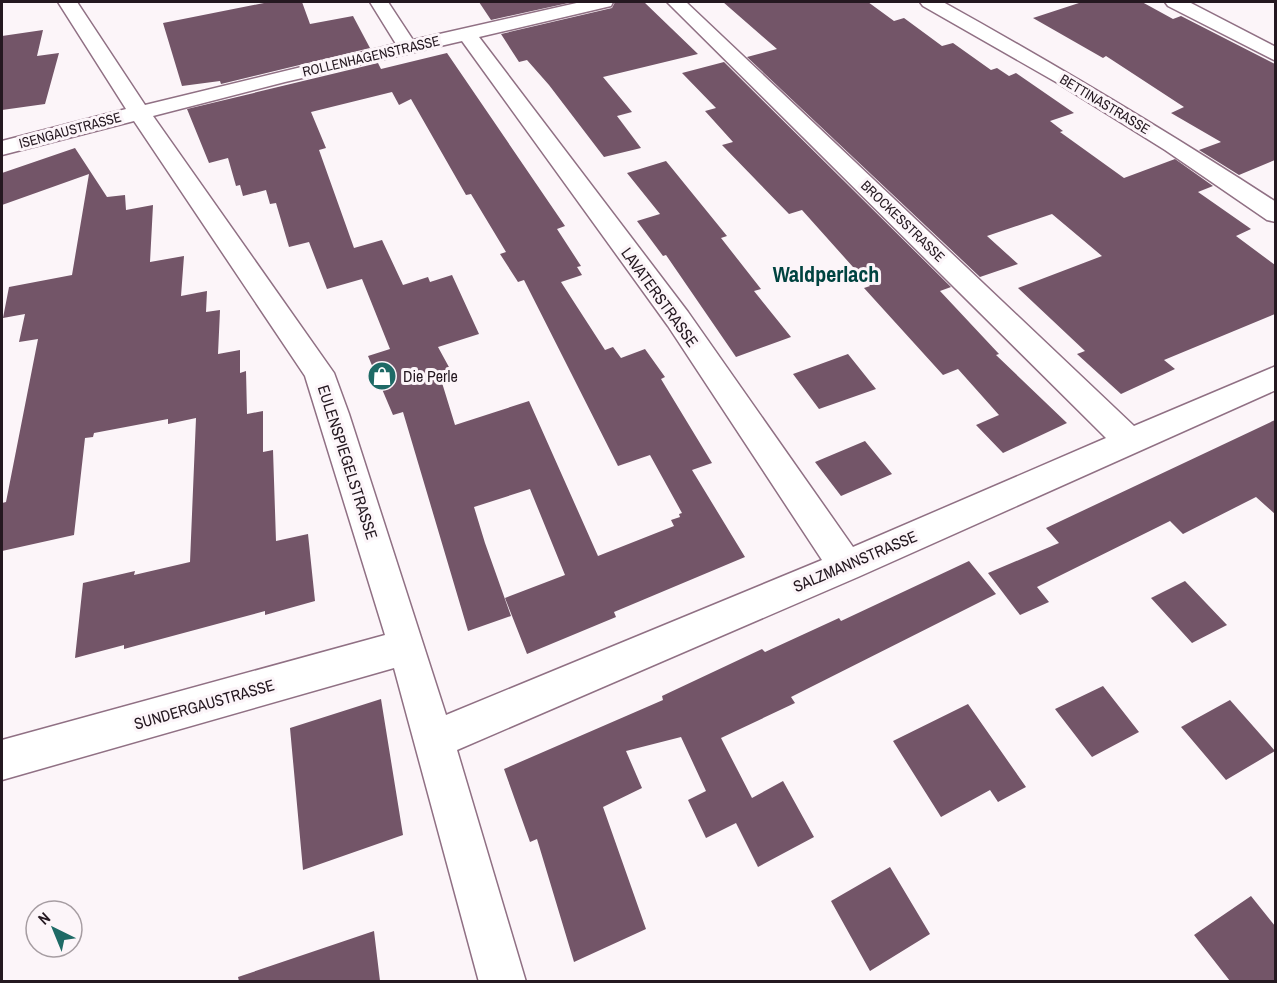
<svg xmlns="http://www.w3.org/2000/svg" width="1277" height="983" viewBox="0 0 1277 983" font-family="'Archivo Narrow',sans-serif">
	<style>
		.building { fill: #735568; fill-rule: evenodd }
		.lines { fill: none; stroke-linecap: round; stroke-linejoin: round }
		.minor-casing { stroke: #907084; stroke-width: 3 }
		.minor { fill: #fff; fill-rule: evenodd }
		.labels { text-anchor: middle; stroke-width: 6; stroke-linejoin: round; paint-order: stroke }
		.far-street-label { font-size: 14px; fill: #241820; stroke: #fcf5f9 }
		.street-label { font-size: 16px; fill: #241820; stroke: #fcf5f9 }
		.poi-label { font-size: 16px; fill: #241820; stroke: #fcf5f9; text-anchor: start }
		.district-label { font-size: 22px; font-weight: bold; fill: #004340; stroke: #fcf5f9 }
	</style>
	<rect width="100%" height="100%" fill="#fcf5f9"/>
	<!-- building -->
	<path class="building" d="M 269,2 L 302,2 L 310,24 L 353,16 L 370,48 L 221,84 L 220,81 L 182,86 L 163,23 Z
		M 479,2 L 573,2 L 491,20 Z
		M 615,2 L 644,2 L 698,54 L 603,77 L 632,112 L 617,116 L 641,148 L 604,157 L 549,85 L 527,60 L 519,62 L 501,34 L 612,8 Z
		M 723,2 L 868,2 L 894,21 L 904,18 L 942,46 L 953,43 L 991,70 L 997,68 L 1009,76 L 1016,73 L 1074,113 L 1050,121 L 1063,131 L 1060,132 L 1124,178 L 1175,159 L 1213,186 L 1198,192 L 1251,229 L 1236,236 L 1275,265 L 1275,314 L 1164,360 L 1175,369 L 1121,394 L 1077,354 L 1085,351 L 1018,288 L 1102,256 L 1052,214 L 987,236 L 1018,264 L 980,277 L 747,57 L 777,49 Z
		M 1082,2 L 1142,2 L 1173,19 L 1181,16 L 1275,64 L 1275,160 L 1239,175 L 1199,150 L 1221,142 L 1171,113 L 1184,107 L 1106,56 L 1103,58 L 1033,18 Z
		M 43,30 L 37,56 L 59,53 L 45,104 L 2,110 L 2,36 Z
		M 447,53 L 565,226 L 557,229 L 581,266 L 577,267 L 582,275 L 561,282 L 605,350 L 613,347 L 621,358 L 645,349 L 665,377 L 661,379 L 712,463 L 692,470 L 745,557 L 614,612 L 616,617 L 527,654 L 505,598 L 565,575 L 530,489 L 474,507 L 485,543 L 511,616 L 468,631 L 403,412 L 393,415 L 368,356 L 390,349 L 362,279 L 327,289 L 309,242 L 289,247 L 276,203 L 270,204 L 266,190 L 243,196 L 240,185 L 236,186 L 228,158 L 209,163 L 187,109 L 378,63 L 381,69 ZM 392,92 L 399,105 L 411,99 L 466,195 L 471,194 L 506,252 L 500,254 L 518,282 L 524,280 L 618,466 L 650,455 L 682,513 L 679,514 L 680,517 L 671,520 L 674,526 L 598,556 L 529,401 L 455,425 L 439,373 L 450,369 L 438,347 L 479,334 L 452,275 L 430,282 L 428,277 L 403,285 L 382,240 L 354,248 L 319,150 L 326,148 L 311,112 Z
		M 724,62 L 951,287 L 940,291 L 999,354 L 996,355 L 1067,423 L 1003,453 L 976,425 L 999,415 L 958,369 L 943,375 L 864,288 L 870,286 L 802,210 L 789,214 L 722,145 L 733,142 L 705,111 L 716,108 L 682,73 Z
		M 75,148 L 107,197 L 125,195 L 126,210 L 153,205 L 150,262 L 184,256 L 181,296 L 207,291 L 206,312 L 220,310 L 218,354 L 240,350 L 240,373 L 246,371 L 247,414 L 263,411 L 263,452 L 273,450 L 276,541 L 308,534 L 315,601 L 265,615 L 265,611 L 124,649 L 124,645 L 75,658 L 83,583 L 135,571 L 134,575 L 190,562 L 196,418 L 168,424 L 168,419 L 94,433 L 93,437 L 85,438 L 74,535 L 2,551 L 2,503 L 6,502 L 38,339 L 19,342 L 25,314 L 3,318 L 9,287 L 72,275 L 89,174 L 2,205 L 2,173 Z
		M 666,161 L 727,236 L 721,238 L 761,289 L 754,291 L 791,337 L 736,357 L 666,255 L 663,256 L 637,221 L 660,214 L 627,173 Z
		M 848,354 L 876,389 L 819,409 L 793,374 Z
		M 1275,420 L 1275,514 L 1256,497 L 1183,534 L 1170,521 L 1037,587 L 1049,602 L 1020,615 L 988,573 L 1059,543 L 1046,528 Z
		M 865,441 L 892,474 L 841,496 L 815,462 Z
		M 969,561 L 996,594 L 791,697 L 795,703 L 721,738 L 752,798 L 783,781 L 814,837 L 758,867 L 736,823 L 706,838 L 688,800 L 706,791 L 681,737 L 626,751 L 642,788 L 603,807 L 646,929 L 574,962 L 537,839 L 530,842 L 504,769 L 663,700 L 662,696 L 762,649 L 765,652 L 839,618 L 841,621 Z
		M 1185,581 L 1227,625 L 1192,643 L 1151,598 Z
		M 1103,686 L 1139,732 L 1092,757 L 1055,709 Z
		M 381,699 L 403,835 L 303,870 L 290,728 Z
		M 1230,700 L 1275,751 L 1226,780 L 1181,727 Z
		M 968,704 L 1026,787 L 998,802 L 990,790 L 941,817 L 893,741 Z
		M 890,867 L 930,934 L 870,971 L 831,901 Z
		M 1251,896 L 1275,926 L 1275,981 L 1230,981 L 1194,935 Z
		M 374,931 L 380,981 L 239,981 L 238,977 Z"/>
	<g class="lines">
		<!-- minor casing -->
		<g class="minor-casing">
			<path id="minor" d="M 58,2 L 77,2 L 145,105 L 396,44 L 370,2 L 388,2 L 413,40 L 581,2 L 613,2 L 611,6 L 479,37 L 688,312 L 853,547 L 1106,438 L 667,2 L 686,2 L 1134,426 L 1276,366 L 1276,390 L 858,577 L 457,750 L 526,982 L 479,982 L 394,668 L 2,780 L 2,740 L 385,635 L 305,376 L 134,121 L 2,155 L 2,141 L 126,109 ZM 462,41 L 668,326 L 822,560 L 446,715 L 349,414 L 334,373 L 153,116 L 285,82 Z
				M 920,2 L 943,2 C 1056,65 1167,131 1276,202 L 1276,222 L 1267,220 L 1165,150 L 1056,82 L 923,6 Z
				M 1165,2 L 1189,2 L 1276,47 L 1276,61 L 1168,6 Z"/>
		</g>
		<!-- minor -->
		<use href="#minor" class="minor"/>
	</g>
	<!-- icons -->
	<defs>
		<g id="shop-disc" transform="scale(1.5)"><circle r="9.5" fill="#1e6a66" stroke="#fcf5f9"/><path d="M-5-2.5h2.3a2.7 3.5 0 0 1 5.4 0H5L5.5 6h-11ZM-1.5-2.5h3a1.5 2.3 0 0 0-3 0Z" fill="#fff"/></g>
	</defs>
	<g fill-rule="evenodd">
		<use href="#shop-disc" x="382" y="376"/>
	</g>
	<g class="labels">
		<!-- far-street labels -->
		<g class="far-street-label">
			<text transform="translate(371 56) rotate(-13)" y="5">ROLLENHAGENSTRASSE</text>
			<text transform="translate(1105 104) rotate(31)" y="5">BETTINASTRASSE</text>
			<text transform="translate(70 130) rotate(-15)" y="5">ISENGAUSTRASSE</text>
			<text transform="translate(903 221) rotate(44)" y="5">BROCKESSTRASSE</text>
		</g>
		<!-- street labels -->
		<g class="street-label">
			<text transform="translate(660 297) rotate(54)" y="6">LAVATERSTRASSE</text>
			<text transform="translate(348 462) rotate(72)" y="6">EULENSPIEGELSTRASSE</text>
			<text transform="translate(855 561) rotate(-23)" y="6">SALZMANNSTRASSE</text>
			<text transform="translate(204 704) rotate(-16)" y="6">SUNDERGAUSTRASSE</text>
		</g>
		<!-- poi labels -->
		<g class="poi-label">
			<text x="403" y="382">Die Perle</text>
		</g>
		<!-- district labels -->
		<g class="district-label">
			<text x="826" y="282">Waldperlach</text>
		</g>
	</g>
	<!-- border -->
	<rect width="1277" height="983" fill="none" stroke="#241820" stroke-width="6"/>
	<!-- north arrow -->
	<g transform="translate(54 929) rotate(317)"><circle r="28" fill="#fcf5f9" stroke="#a69da2" stroke-width="1.5"/>
	<path d="M0-4.5L10 22L0 15L-10 22Z" fill="#1e6a66"/>
	<text y="-9" font-size="16" font-weight="bold" text-anchor="middle" fill="#241820">N</text>
	</g>
</svg>
